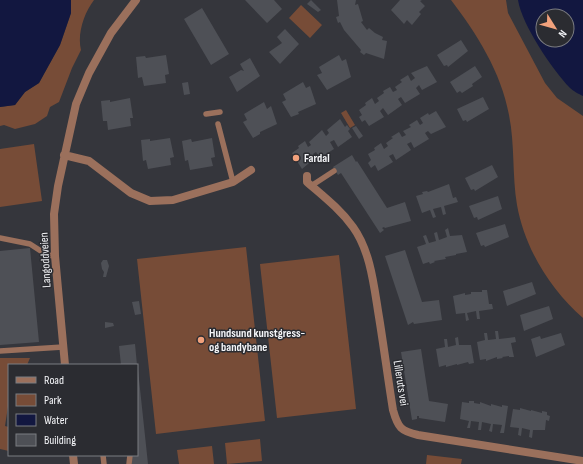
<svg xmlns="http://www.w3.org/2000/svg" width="583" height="464" viewBox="0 0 583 464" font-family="'Sofia Sans Condensed',sans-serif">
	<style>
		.green { fill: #774c37 }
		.water { fill: #121740; fill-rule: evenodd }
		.building { fill: #4e5056 }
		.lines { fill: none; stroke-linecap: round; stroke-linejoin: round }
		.service { stroke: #9b705c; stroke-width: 5.5 }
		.minor { stroke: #9b705c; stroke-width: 8 }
		.poi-dot { fill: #f1a17c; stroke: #2b2c31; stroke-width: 1.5 }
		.labels { text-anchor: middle; stroke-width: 3; stroke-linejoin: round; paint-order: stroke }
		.poi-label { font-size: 12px; font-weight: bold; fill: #f4f5f8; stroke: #2b2c31; text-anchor: start }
		.street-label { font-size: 12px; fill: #f4f5f8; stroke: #2b2c31 }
	</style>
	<rect width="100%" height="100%" fill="#35363c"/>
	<!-- green -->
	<path class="green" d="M 71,0 L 94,0 C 84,13 77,34 81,50 L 72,68 L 59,102 L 50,107 L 47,116 L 35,124 L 15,129 L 4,125 L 0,126 L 0,107 L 15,105 L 25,92 L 39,83 L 60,45 L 71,13 Z
		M 451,0 L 506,0 L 508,13 L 545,83 L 557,98 L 583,116 L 583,318 C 550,289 525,249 517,205 C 512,175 515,145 509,115 C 501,72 477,34 451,0 Z
		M 301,5 L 322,25 L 310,38 L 289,18 Z
		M 346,110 L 355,125 L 350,128 L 341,113 Z
		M 34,144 L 42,201 L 0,207 L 0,149 Z
		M 246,247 L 265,421 L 156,434 L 137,259 Z
		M 339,255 L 356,409 L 277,418 L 260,264 Z
		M 0,358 L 30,358 L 27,365 L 9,365 L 9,400 L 5,426 L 9,427 L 9,451 L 0,449 Z
		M 260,439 L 262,461 L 227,464 L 225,443 Z
		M 212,446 L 214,464 L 179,464 L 177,450 Z
		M 427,455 L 462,459 L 461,464 L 426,464 Z"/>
	<!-- water -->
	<path class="water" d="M 0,0 L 71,0 L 71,13 L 60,45 L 39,83 L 25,92 L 15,105 L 0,107 Z
		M 518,0 L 583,0 L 583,96 C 579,94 573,91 570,88 C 552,69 522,25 518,0 ZM 543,16 L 567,16 L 567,40 L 543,40 Z"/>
	<!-- building -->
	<path class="building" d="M 245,0 L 274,0 L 282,9 L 267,23 Z
		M 311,0 L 321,10 L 318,12 L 307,4 Z
		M 337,0 L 356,0 L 355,5 L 358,4 L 363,21 L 361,22 L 367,30 L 369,28 L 375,33 L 383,37 L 382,40 L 387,41 L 384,59 L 366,53 L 364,55 L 360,52 L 361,50 L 344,30 L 340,22 L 338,23 L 336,17 L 339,16 Z
		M 400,0 L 422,0 L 420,1 L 425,6 L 419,12 L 421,14 L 412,25 L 407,20 L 404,24 L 391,10 Z
		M 202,8 L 229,54 L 211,65 L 184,19 Z
		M 285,29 L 299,44 L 280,64 L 269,52 L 282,43 L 277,37 Z
		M 461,40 L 468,51 L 448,67 L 447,65 L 444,66 L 437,55 Z
		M 166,55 L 169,74 L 165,75 L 166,83 L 144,86 L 142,77 L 138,78 L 136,57 L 145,56 L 146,58 Z
		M 339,55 L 342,61 L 346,59 L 351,77 L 327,90 L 317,75 L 322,73 L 319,67 Z
		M 250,58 L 260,76 L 237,92 L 229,77 L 241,70 L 244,71 L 240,64 Z
		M 427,66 L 437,82 L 422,90 L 419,85 L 416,88 L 420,94 L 405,103 L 401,97 L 398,99 L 402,105 L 388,115 L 383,108 L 380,111 L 384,117 L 369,126 L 365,120 L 362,122 L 359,117 L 362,115 L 359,110 L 366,105 L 365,103 L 372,98 L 375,104 L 379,101 L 377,98 L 384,93 L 383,91 L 390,87 L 393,92 L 397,90 L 395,87 L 402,82 L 400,80 L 408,75 L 411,81 L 415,78 L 411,73 Z
		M 475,66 L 482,77 L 472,84 L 473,86 L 462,93 L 460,91 L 457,93 L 450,82 Z
		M 188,82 L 190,94 L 184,95 L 182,83 Z
		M 303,82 L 306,88 L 310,86 L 316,104 L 298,112 L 299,114 L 291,117 L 282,102 L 286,100 L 283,94 Z
		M 483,97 L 489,109 L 467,122 L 466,120 L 463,121 L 457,109 Z
		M 130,98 L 133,118 L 130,118 L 131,126 L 108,130 L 107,121 L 103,121 L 101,101 L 110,100 L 110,102 Z
		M 264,102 L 267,109 L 271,106 L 277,124 L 260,132 L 260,134 L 253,138 L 243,122 L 247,120 L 244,114 Z
		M 436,111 L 446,127 L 431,134 L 428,131 L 425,133 L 429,139 L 414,148 L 411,142 L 407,144 L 411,150 L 396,160 L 393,154 L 389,156 L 393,162 L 378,171 L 375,165 L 371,168 L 368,163 L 371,160 L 368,154 L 375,150 L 374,148 L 381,143 L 384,149 L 388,146 L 386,143 L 393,138 L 391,137 L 399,132 L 402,137 L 406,135 L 403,131 L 411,127 L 409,125 L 417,120 L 420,125 L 423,123 L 420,118 L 428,113 L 429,115 Z
		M 340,119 L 345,127 L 347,125 L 350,129 L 348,131 L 352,137 L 338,147 L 334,140 L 330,142 L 334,149 L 320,158 L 316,152 L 313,154 L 315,158 L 302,169 L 292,153 L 299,148 L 298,146 L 305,141 L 308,147 L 311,145 L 309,142 L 322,130 L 326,136 L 329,133 L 327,130 Z
		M 356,126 L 363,136 L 359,139 L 352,128 Z
		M 170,138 L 174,157 L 170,158 L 171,165 L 148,169 L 146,160 L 143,161 L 141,140 L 150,139 L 150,141 Z
		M 212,138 L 215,157 L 211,158 L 213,166 L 190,170 L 188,160 L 185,161 L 182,141 L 191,139 L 192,142 Z
		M 352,155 L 356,162 L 357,161 L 387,208 L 405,202 L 411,221 L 385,228 L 384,227 L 382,228 L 384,230 L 380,233 L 341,173 L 338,175 L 333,167 Z
		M 492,165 L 498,177 L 475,191 L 474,189 L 471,190 L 465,178 Z
		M 449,184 L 453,198 L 456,197 L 458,202 L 444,206 L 446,214 L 443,215 L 441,207 L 433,209 L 436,217 L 433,218 L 430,210 L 422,213 L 416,196 L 423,194 L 422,192 L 427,191 L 428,192 Z
		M 498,196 L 502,209 L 478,220 L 477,217 L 474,218 L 469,206 Z
		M 505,224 L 509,237 L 485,247 L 484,245 L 481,246 L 476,233 Z
		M 448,228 L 450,236 L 462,235 L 467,252 L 456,254 L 456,255 L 445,257 L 446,259 L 434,261 L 435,262 L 430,264 L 429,262 L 423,264 L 417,247 L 426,244 L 423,236 L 426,235 L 429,243 L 436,241 L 434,233 L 437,232 L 439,240 L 447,237 L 445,230 Z
		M 30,248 L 39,342 L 0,345 L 0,251 Z
		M 405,250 L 422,302 L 439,300 L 442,320 L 414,324 L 413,322 L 408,325 L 385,256 Z
		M 103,260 L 107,260 L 109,266 L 106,277 L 103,277 L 104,272 L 102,269 L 101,263 Z
		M 532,282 L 536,294 L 507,306 L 503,291 Z
		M 482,290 L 487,290 L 489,304 L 492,304 L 493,309 L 479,311 L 480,319 L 477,319 L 476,311 L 467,313 L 469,320 L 466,321 L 465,313 L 456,314 L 453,296 L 465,293 L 465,295 L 471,294 L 471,292 L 482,292 Z
		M 139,301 L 141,314 L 135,315 L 132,302 Z
		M 549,306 L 553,319 L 524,331 L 520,315 Z
		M 105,322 L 113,323 L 114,326 L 105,328 Z
		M 495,331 L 498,331 L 499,339 L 515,337 L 516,342 L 511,343 L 514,357 L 509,357 L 509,356 L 502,357 L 503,358 L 497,359 L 497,357 L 486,361 L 486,359 L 480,360 L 477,342 L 485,340 L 484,333 L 487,333 L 488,340 L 496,339 Z
		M 561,333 L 565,345 L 536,357 L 531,339 L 540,336 L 541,339 Z
		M 458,337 L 459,345 L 471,345 L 474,363 L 469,364 L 468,362 L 457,365 L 457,364 L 446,367 L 446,365 L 439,367 L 436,349 L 445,347 L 444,339 L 447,339 L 448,347 L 456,345 L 455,338 Z
		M 135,344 L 137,365 L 121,365 L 119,346 Z
		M 421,349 L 429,401 L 448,404 L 445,422 L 419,418 L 419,416 L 417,416 L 417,419 L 412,420 L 401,352 Z
		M 137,370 L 138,370 L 148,464 L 132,464 L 131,455 L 137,455 Z
		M 469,401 L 474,401 L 474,403 L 480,404 L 480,402 L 491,406 L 491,404 L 502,407 L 502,405 L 508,406 L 504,433 L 500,433 L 502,425 L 493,424 L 492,432 L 489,431 L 491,424 L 482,422 L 481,430 L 478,430 L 479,422 L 471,421 L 470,428 L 467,428 L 469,421 L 460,419 L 462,402 L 469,403 Z
		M 520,408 L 531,411 L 531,410 L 542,413 L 542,411 L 547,412 L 547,415 L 550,416 L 549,421 L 546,420 L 545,430 L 533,430 L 532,438 L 529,437 L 530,430 L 522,428 L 521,436 L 518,435 L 519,428 L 510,427 L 513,409 L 520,410 Z"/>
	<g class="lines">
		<!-- service -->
		<path class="service" d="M 206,114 L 220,112
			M 218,124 L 233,182
			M 311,186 L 334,171
			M 0,238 L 30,244 L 47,255 L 55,256
			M 0,351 L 63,347
			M 103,455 L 104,464
			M 129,464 L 130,455"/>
		<!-- minor -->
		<path class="minor" d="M 64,155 L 89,161 L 131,193 L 150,201 L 173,200 L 233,182 L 251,170
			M 307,176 L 307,182 C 323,196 340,209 353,227 C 371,252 374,287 379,317 C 384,348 388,379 393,410 C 398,428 401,431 418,435 L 583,461
			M 65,365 L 55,256 L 54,214 L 58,186 L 76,104 L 89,73 L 111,33 L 136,0
			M 73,455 L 74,464"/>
	</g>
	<!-- markers -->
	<g class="poi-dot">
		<circle cx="296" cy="158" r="4"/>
		<circle cx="201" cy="340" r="4"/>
	</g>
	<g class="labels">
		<!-- poi labels -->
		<g class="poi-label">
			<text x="304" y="162">Fardal</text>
			<text x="209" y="337">Hundsund kunstgress-<tspan x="209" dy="14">og bandybane</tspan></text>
		</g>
		<!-- street labels -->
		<g class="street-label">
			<text transform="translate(45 260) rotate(-93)" y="4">Langoddveien</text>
			<text transform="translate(401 383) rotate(81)" y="4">Lilleruts vei</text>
		</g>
	</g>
	<!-- legend -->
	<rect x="8" y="364" width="130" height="92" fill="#2b2c31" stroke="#7b7c81"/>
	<rect x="16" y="377" width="20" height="6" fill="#9b705c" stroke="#7b7c81"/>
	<text x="44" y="384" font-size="12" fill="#f4f5f8">Road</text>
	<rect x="16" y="394" width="20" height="12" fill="#774c37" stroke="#7b7c81"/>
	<text x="44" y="404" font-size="12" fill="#f4f5f8">Park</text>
	<rect x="16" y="414" width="20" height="12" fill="#121740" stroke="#7b7c81"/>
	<text x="44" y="424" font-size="12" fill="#f4f5f8">Water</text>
	<rect x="16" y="434" width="20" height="12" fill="#4e5056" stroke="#7b7c81"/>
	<text x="44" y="444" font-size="12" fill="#f4f5f8">Building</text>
	<!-- north arrow -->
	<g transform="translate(555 28) rotate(127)"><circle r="19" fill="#2b2c31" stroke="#7b7c81"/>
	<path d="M0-3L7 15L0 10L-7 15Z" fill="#f1a17c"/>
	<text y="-6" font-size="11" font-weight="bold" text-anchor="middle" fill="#f4f5f8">N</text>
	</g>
</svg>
